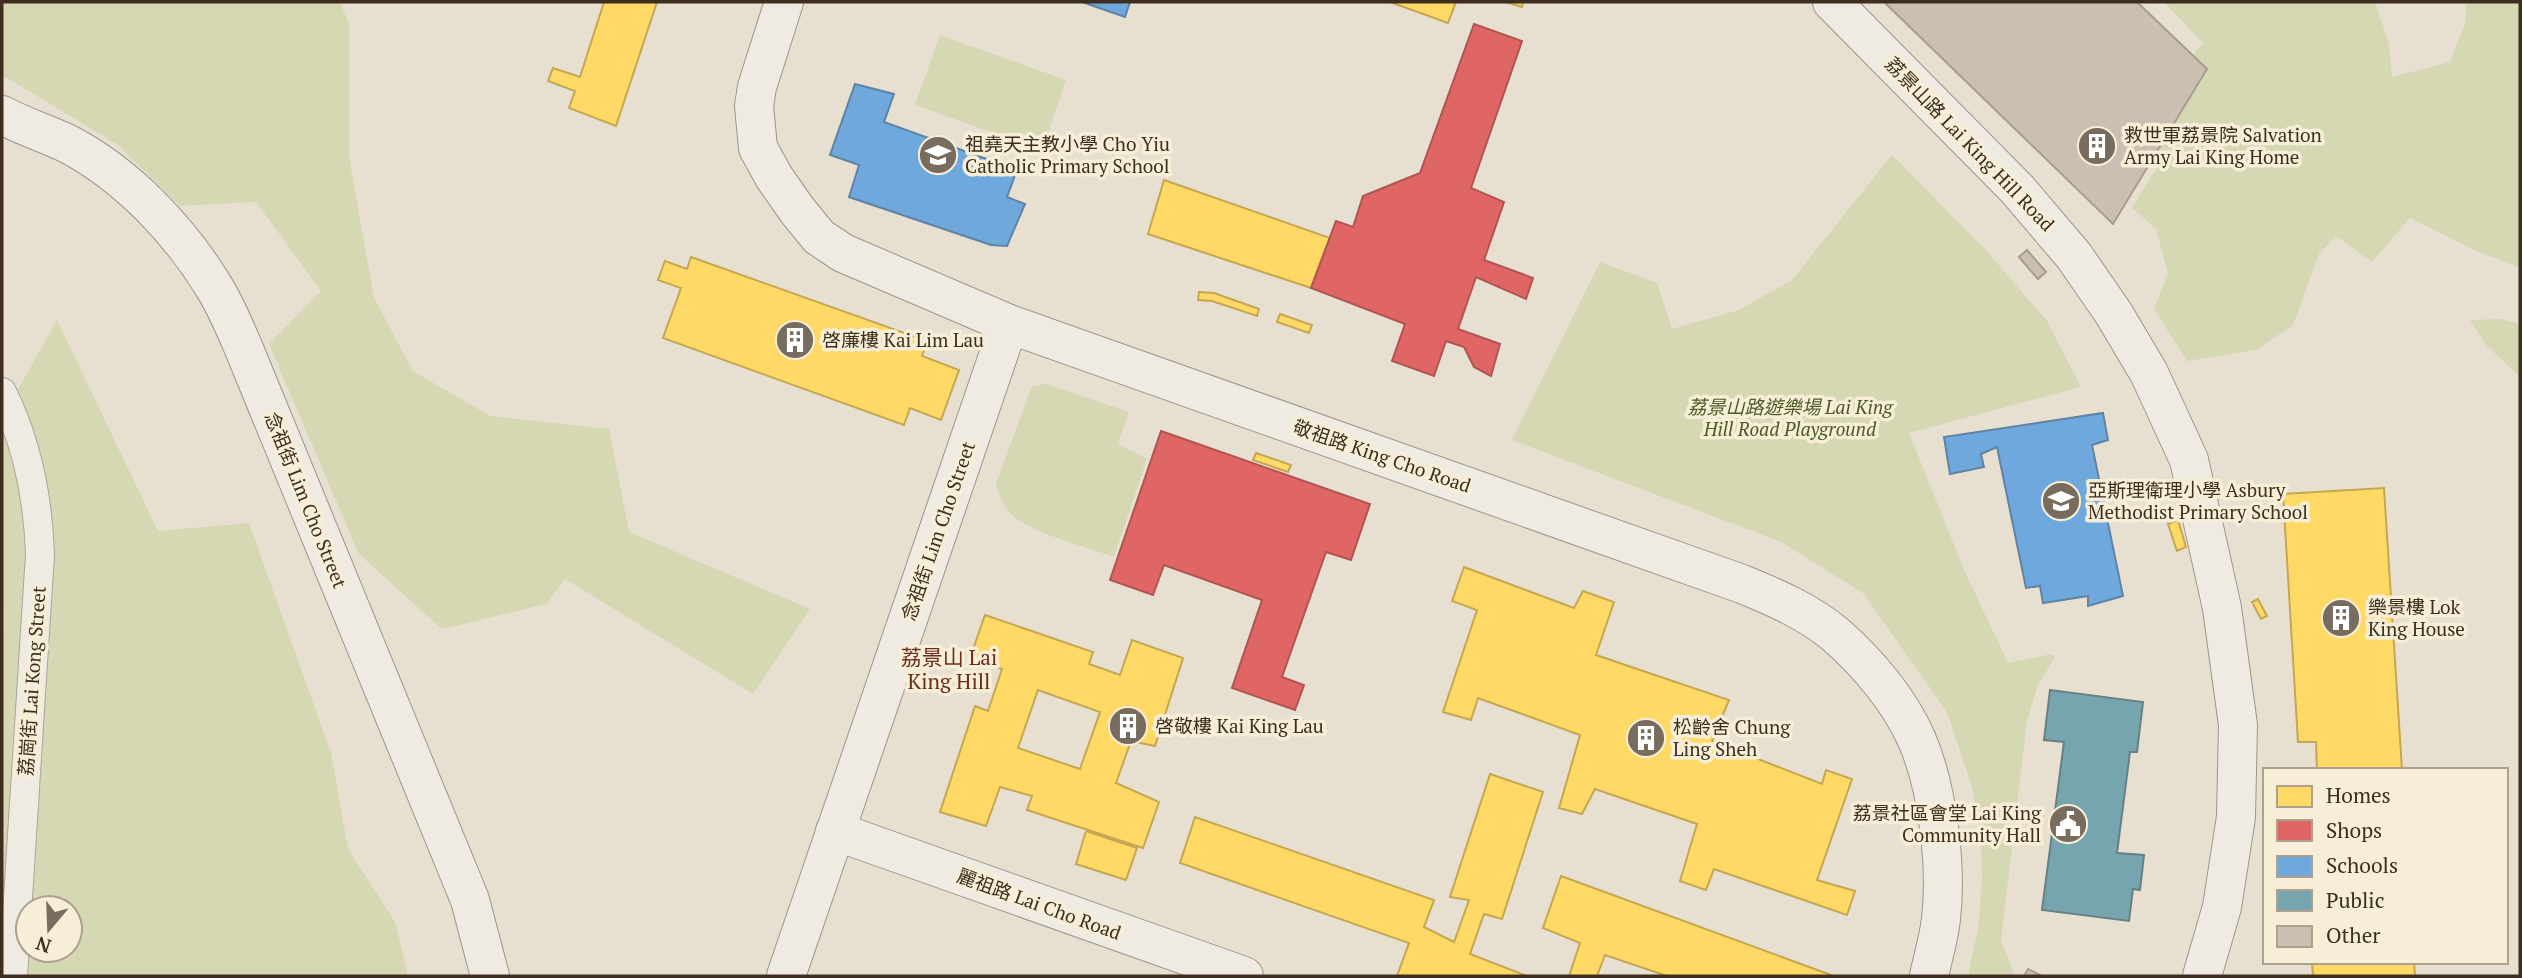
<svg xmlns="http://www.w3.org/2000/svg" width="2522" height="978" viewBox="0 0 2522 978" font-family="'PT Serif','Noto Sans TC',serif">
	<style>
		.green { fill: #d6d7b3; fill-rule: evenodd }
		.homes { fill: #ffd966; stroke: #c5a651; stroke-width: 2; fill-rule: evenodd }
		.shops { fill: #e06666; stroke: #af5551; stroke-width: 2 }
		.schools { fill: #6fa8dc; stroke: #6083a4; stroke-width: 2 }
		.public { fill: #76a5af; stroke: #658184; stroke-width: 2 }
		.building { fill: #cbbfb2; stroke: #a89c90; stroke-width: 2 }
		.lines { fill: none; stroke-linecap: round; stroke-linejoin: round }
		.street-casing { stroke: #ada599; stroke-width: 30 }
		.secondary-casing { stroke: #9c958a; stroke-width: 40 }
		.street { stroke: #efebe3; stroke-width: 28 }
		.secondary { stroke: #efebe3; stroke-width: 38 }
		.labels { text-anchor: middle; stroke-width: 7; stroke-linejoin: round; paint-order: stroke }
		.poi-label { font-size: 19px; fill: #3d2e20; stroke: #f7eed8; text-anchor: start }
		.street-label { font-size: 19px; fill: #3d2e20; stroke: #f7eed8 }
		.park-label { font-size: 19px; font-style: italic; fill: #4d5a26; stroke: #f7eed8 }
		.neighbourhood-label { font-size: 21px; fill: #6b2e1e; stroke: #f7eed8 }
	</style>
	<rect width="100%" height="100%" fill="#e7e0d1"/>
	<!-- green -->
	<path class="green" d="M 2,2 L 340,2 L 349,24 L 349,157 L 374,298 L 413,371 L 490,416 L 609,429 L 629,532 L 810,609 L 753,694 L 565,579 L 546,604 L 442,629 L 359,554 L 269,344 L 321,291 L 256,202 L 180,206 L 118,145 L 2,75 Z
		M 2164,2 L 2375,2 L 2389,44 L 2392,77 L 2450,62 L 2466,21 L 2466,2 L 2520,2 L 2520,268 L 2476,251 L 2410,218 L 2372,262 L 2336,236 L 2319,254 L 2293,325 L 2256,350 L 2187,361 L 2154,309 L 2168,273 L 2156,229 L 2132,208 L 2163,157 L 2143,112 L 2203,43 Z
		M 940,35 L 1066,80 L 1042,150 L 915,105 Z
		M 1892,155 L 1985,249 L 2047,321 L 2081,387 L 1909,433 L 1965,572 L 2008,663 L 2052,654 L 2055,658 L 2038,684 L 2027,721 L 2001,940 L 2015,976 L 1968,976 L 1979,923 L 1982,876 L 1980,828 L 1972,787 L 1947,712 L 1863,593 L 1781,542 L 1512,440 L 1600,262 L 1657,283 L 1672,329 L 1739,310 L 1792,280 Z
		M 2501,319 L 2520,324 L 2520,377 L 2486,345 L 2470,320 Z
		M 57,320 L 158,531 L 249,523 L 331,753 L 348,849 L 395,922 L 408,976 L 2,976 L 2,679 L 4,613 L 2,589 L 2,418 ZM 28,908 L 70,908 L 70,950 L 28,950 Z
		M 1046,384 L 1129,412 L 1118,444 L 1147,459 L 1114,557 C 1089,548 1028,532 1011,514 C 1003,506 999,495 996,484 L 1032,386 Z"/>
	<!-- homes -->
	<path class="homes" d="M 604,2 L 657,2 L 616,126 L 569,108 L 575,91 L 548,81 L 553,68 L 580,77 Z
		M 1390,2 L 1456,2 L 1448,23 Z
		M 1505,2 L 1523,2 L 1522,7 Z
		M 1164,180 L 1330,238 L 1311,288 L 1148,234 Z
		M 691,257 L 927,341 L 922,356 L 959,370 L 941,420 L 910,408 L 904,425 L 663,338 L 681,288 L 658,280 L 665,261 L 687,269 Z
		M 1199,292 L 1214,293 L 1259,309 L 1257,316 L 1212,301 L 1198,300 Z
		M 1280,314 L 1312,325 L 1309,333 L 1277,322 Z
		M 1256,453 L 1291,465 L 1288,472 L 1253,460 Z
		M 2384,488 L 2402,770 L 2317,770 L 2316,742 L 2298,742 L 2283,494 Z
		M 2178,520 L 2186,547 L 2177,551 L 2168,524 Z
		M 1464,567 L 1574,608 L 1583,591 L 1614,602 L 1596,655 L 1729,700 L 1712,741 L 1822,784 L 1826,770 L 1852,779 L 1817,880 L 1855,891 L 1847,915 L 1714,869 L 1706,890 L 1680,881 L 1697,824 L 1595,789 L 1582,814 L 1559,808 L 1580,735 L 1478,698 L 1471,720 L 1443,712 L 1477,610 L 1452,601 Z
		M 2258,599 L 2267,616 L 2261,619 L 2252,602 Z
		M 985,615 L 1093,652 L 1089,664 L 1120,675 L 1132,640 L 1183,658 L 1155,746 L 1131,741 L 1116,783 L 1159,802 L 1143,848 L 1027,810 L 1032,796 L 1000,787 L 986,826 L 940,812 L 975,706 L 988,711 L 1002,669 L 970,658 ZM 1038,690 L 1100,712 L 1080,769 L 1018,748 Z
		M 1490,774 L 1543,792 L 1502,919 L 1484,914 L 1470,954 L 1527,976 L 1397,976 L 1409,943 L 1180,863 L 1195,817 L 1434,900 L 1424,927 L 1454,942 L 1469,900 L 1450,897 Z
		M 1086,831 L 1137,848 L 1126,880 L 1076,864 Z
		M 1561,876 L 1831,975 L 1830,976 L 1667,976 L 1605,955 L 1597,976 L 1569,976 L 1580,943 L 1543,928 Z
		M 2312,962 L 2414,962 L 2415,976 L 2313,976 Z"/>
	<!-- shops -->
	<path class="shops" d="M 1474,24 L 1522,41 L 1471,188 L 1504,202 L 1484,260 L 1533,278 L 1526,299 L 1476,277 L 1458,329 L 1500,344 L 1491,376 L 1474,367 L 1464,347 L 1446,341 L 1434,376 L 1392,361 L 1405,324 L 1311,288 L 1336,221 L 1353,227 L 1363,196 L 1420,173 Z
		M 1161,431 L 1370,504 L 1351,560 L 1326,552 L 1282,677 L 1304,685 L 1295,710 L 1232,688 L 1262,600 L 1164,565 L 1153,595 L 1110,580 Z"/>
	<!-- schools -->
	<path class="schools" d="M 1082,2 L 1130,2 L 1125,17 Z
		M 855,84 L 894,94 L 884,122 L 1017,170 L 1007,197 L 1025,204 L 1007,246 L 991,245 L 849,197 L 859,165 L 830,155 Z
		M 2103,413 L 2108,440 L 2092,445 L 2123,596 L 2088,606 L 2088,596 L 2043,603 L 2040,586 L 2026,588 L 1997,447 L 1981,454 L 1984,467 L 1950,474 L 1944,437 Z"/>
	<!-- public -->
	<path class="public" d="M 2050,690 L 2143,702 L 2137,752 L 2130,752 L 2117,853 L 2144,855 L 2140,890 L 2133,889 L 2129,921 L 2042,910 L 2064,742 L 2044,740 Z"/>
	<!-- building -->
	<path class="building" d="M 1884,2 L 2137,2 L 2207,69 L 2113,224 Z
		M 2027,250 L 2046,272 L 2038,279 L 2019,257 Z
		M 2028,969 L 2042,976 L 2024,976 Z"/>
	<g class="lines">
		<!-- street casing -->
		<g class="street-casing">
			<path id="street" d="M 2,392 C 27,442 38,499 40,554 L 13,976"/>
		</g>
		<!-- secondary casing -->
		<g class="secondary-casing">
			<path id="secondary" d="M 784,2 L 757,87 L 754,106 L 758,148 L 774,177 L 797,210 L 819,237 L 843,253 L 1009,324 L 1742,584 C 1774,597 1809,612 1836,635 C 1868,663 1900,701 1917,740 C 1938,789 1947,866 1941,919 C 1939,938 1933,957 1929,976
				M 1832,2 L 2017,189 L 2074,256 L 2114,314 L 2149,373 L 2189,460 L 2222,608 L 2238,725 L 2236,817 L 2222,907 L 2202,976
				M 2,115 C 24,127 48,134 70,145 C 128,176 180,231 214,287 C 226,306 235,328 244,349 L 470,900 L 490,976
				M 835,831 L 1244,976
				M 786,976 L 1009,324"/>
		</g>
		<!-- street -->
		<use href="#street" class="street"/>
		<!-- secondary -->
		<use href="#secondary" class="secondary"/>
	</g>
	<!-- icons -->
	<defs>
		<g id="building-disc" transform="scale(2.0125)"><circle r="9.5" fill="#786c5e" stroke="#f7eed8"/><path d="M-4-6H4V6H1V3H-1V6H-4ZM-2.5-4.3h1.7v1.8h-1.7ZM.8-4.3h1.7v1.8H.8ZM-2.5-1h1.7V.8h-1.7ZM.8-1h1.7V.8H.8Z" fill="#fff"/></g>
		<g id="school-disc" transform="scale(2.0125)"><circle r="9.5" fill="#786c5e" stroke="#f7eed8"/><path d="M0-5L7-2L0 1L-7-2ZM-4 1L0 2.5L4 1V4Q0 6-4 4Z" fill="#fff"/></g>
		<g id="civic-disc" transform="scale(2.0125)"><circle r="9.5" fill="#786c5e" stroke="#f7eed8"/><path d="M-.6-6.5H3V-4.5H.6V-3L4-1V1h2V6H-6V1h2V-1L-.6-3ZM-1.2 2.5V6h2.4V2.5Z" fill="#fff"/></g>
	</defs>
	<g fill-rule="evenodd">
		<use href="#building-disc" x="2097" y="146"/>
		<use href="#school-disc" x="938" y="155"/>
		<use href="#building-disc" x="795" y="340"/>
		<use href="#school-disc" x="2061" y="501"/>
		<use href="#building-disc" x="2341" y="618"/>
		<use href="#building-disc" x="1128" y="726"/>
		<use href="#building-disc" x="1646" y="738"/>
		<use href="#civic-disc" x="2068" y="824"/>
	</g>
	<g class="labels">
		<!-- poi labels -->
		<g class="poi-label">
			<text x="2124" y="142">救世軍荔景院 Salvation<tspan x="2124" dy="22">Army Lai King Home</tspan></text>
			<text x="965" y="151">祖堯天主教小學 Cho Yiu<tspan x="965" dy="22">Catholic Primary School</tspan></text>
			<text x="822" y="347">啓廉樓 Kai Lim Lau</text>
			<text x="2088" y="497">亞斯理衛理小學 Asbury<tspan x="2088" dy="22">Methodist Primary School</tspan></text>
			<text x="2368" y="614">樂景樓 Lok<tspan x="2368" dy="22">King House</tspan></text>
			<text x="1155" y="733">啓敬樓 Kai King Lau</text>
			<text x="1673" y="734">松齡舍 Chung<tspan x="1673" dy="22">Ling Sheh</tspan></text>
			<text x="2041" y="820" text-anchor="end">荔景社區會堂 Lai King<tspan x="2041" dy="22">Community Hall</tspan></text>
		</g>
		<!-- street labels -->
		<g class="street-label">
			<text transform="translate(1970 144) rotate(46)" y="7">荔景山路 Lai King Hill Road</text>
			<text transform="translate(1382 456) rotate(19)" y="7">敬祖路 King Cho Road</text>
			<text transform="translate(306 500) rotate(68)" y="7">念祖街 Lim Cho Street</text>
			<text transform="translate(938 531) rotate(-71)" y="7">念祖街 Lim Cho Street</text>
			<text transform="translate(32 681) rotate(-86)" y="7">荔崗街 Lai Kong Street</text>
			<text transform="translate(1039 904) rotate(20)" y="7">麗祖路 Lai Cho Road</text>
		</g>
		<!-- park labels -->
		<g class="park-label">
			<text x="1790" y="414">荔景山路遊樂場 Lai King<tspan x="1790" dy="22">Hill Road Playground</tspan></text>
		</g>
		<!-- neighbourhood labels -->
		<g class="neighbourhood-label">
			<text x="949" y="665">荔景山 Lai<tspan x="949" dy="24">King Hill</tspan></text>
		</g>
	</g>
	<!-- border -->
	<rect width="2522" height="978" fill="none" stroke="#3d2e20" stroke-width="7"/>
	<!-- legend -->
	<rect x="2263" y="768" width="245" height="196" fill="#f7eed8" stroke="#ada18e" stroke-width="2"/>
	<rect x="2277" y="786" width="35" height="21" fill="#ffd966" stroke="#ada18e" stroke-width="2"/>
	<text x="2326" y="803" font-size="21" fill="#3d2e20">Homes</text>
	<rect x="2277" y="820" width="35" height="21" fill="#e06666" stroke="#ada18e" stroke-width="2"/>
	<text x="2326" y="838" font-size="21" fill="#3d2e20">Shops</text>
	<rect x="2277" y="856" width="35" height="21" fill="#6fa8dc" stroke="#ada18e" stroke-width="2"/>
	<text x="2326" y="873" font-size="21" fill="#3d2e20">Schools</text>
	<rect x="2277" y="890" width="35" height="21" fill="#76a5af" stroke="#ada18e" stroke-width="2"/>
	<text x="2326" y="908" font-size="21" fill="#3d2e20">Public</text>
	<rect x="2277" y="926" width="35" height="21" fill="#cbbfb2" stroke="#ada18e" stroke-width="2"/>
	<text x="2326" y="943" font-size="21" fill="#3d2e20">Other</text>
	<!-- north arrow -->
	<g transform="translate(49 929) rotate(199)"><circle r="33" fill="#f7eed8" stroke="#ada18e" stroke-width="2"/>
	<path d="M0-5L12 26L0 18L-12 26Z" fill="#786c5e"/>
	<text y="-10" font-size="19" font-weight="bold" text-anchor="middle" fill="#3d2e20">N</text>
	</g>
</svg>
